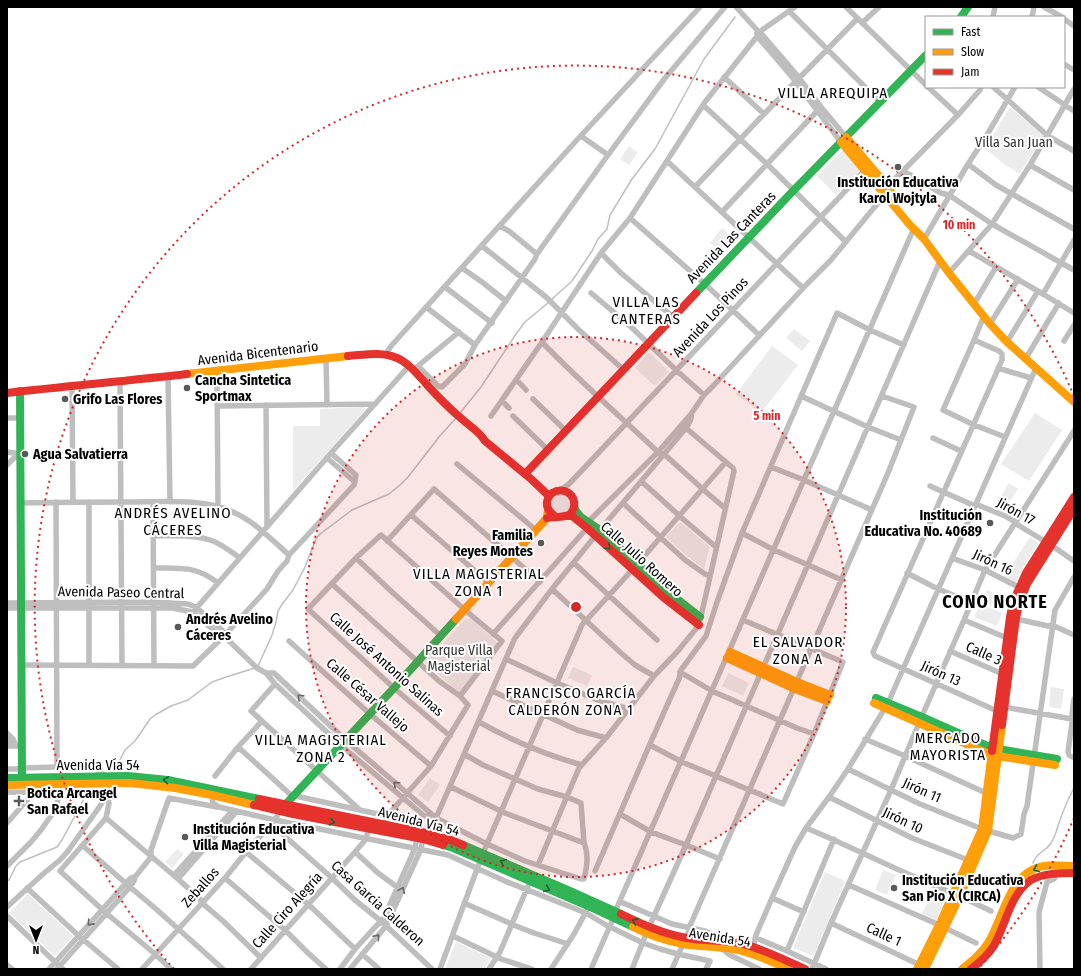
<svg xmlns="http://www.w3.org/2000/svg" width="1081" height="976" viewBox="0 0 1081 976" font-family="'Fira Sans Condensed',sans-serif">
	<style>
		.green { fill: #ececec }
		.lines { fill: none; stroke-linecap: round; stroke-linejoin: round }
		.stream { stroke: #bfbfbf; stroke-width: 1.5 }
		.street { stroke: #bebebe; stroke-width: 5.5 }
		.fast { stroke: #30b455; stroke-width: 8 }
		.slow { stroke: #ff9f0a; stroke-width: 8 }
		.jam { stroke: #e5322d; stroke-width: 8 }
		.oneway { stroke: #1a632f }
		.oneway2 { stroke: #686868 }
		.ring { fill: none; stroke: #d62828; stroke-width: 2; stroke-dasharray: 2 4 }
		.poi-dot { fill: #595959; stroke: #fff; stroke-width: 1.5 }
		.labels { text-anchor: middle; stroke-width: 4; stroke-linejoin: round; paint-order: stroke }
		.park-label { font-size: 14px; fill: #333; stroke: #fff }
		.poi-label { font-size: 14px; font-weight: bold; fill: #000; stroke: #fff; text-anchor: start }
		.street-label { font-size: 14px; fill: #000; stroke: #fff }
		.neighbourhood-label { font-size: 15px; letter-spacing: 1px; fill: #000; stroke: #fff }
		.district-label { font-size: 18px; font-weight: bold; letter-spacing: 1px; fill: #000; stroke: #fff }
		.centre { fill: #d62828; stroke: #fff; stroke-width: 2 }
		.ring-label { font-size: 12px; text-anchor: middle; font-weight: bold; fill: #d62828; stroke: #fff; stroke-width: 4; stroke-linejoin: round; paint-order: stroke }
	</style>
	<rect width="100%" height="100%" fill="#fff"/>
	<!-- green -->
	<path class="green" d="M 1010,107 L 1044,136 L 1019,174 L 1004,164 L 985,148 Z
		M 629,146 L 638,152 L 629,165 L 620,159 Z
		M 843,150 L 861,171 L 836,195 L 817,176 Z
		M 722,228 L 731,236 L 719,250 L 710,243 Z
		M 794,329 L 810,341 L 802,351 L 786,338 Z
		M 772,346 L 798,365 L 761,413 L 736,394 Z
		M 649,352 L 669,372 L 655,386 L 635,368 Z
		M 363,407 L 366,409 L 293,491 L 293,426 L 320,426 L 320,409 Z
		M 1035,413 L 1062,430 L 1029,481 L 1001,464 Z
		M 1009,483 L 1018,489 L 1007,505 L 999,499 Z
		M 557,494 C 569,495 575,500 568,512 L 557,514 L 550,507 L 550,501 Z
		M 680,522 L 710,547 L 704,569 L 688,557 L 666,537 Z
		M 1030,537 L 1039,543 L 1024,566 L 1016,583 L 1004,577 Z
		M 987,590 L 1006,598 L 1001,610 L 982,602 Z
		M 980,604 L 1002,613 L 997,626 L 974,617 Z
		M 466,618 L 468,619 L 471,618 L 488,634 L 498,643 L 460,693 L 425,663 Z
		M 573,667 L 592,675 L 587,686 L 568,678 Z
		M 728,673 L 749,683 L 743,696 L 722,686 Z
		M 273,676 L 341,739 L 340,740 L 272,677 Z
		M 1051,687 L 1064,689 L 1061,709 L 1049,707 Z
		M 430,778 L 440,785 L 428,802 L 418,795 Z
		M 177,849 L 184,854 L 172,868 L 165,862 Z
		M 883,870 L 896,875 L 887,895 L 875,890 Z
		M 825,872 L 845,881 L 814,956 L 793,948 Z
		M 934,891 L 947,896 L 946,901 L 942,905 L 942,908 L 939,912 L 938,916 L 936,921 L 921,915 Z
		M 28,894 L 73,936 L 55,956 L 9,913 Z
		M 456,942 L 491,958 L 484,969 L 445,969 Z"/>
	<g class="lines">
		<!-- stream -->
		<path class="stream" d="M 551,300 L 572,281 L 592,251 L 598,239 L 607,229 L 610,215 L 632,179 L 655,149 L 704,59 L 735,17
			M 460,413 L 481,387 L 516,334 L 525,322 L 549,302
			M 258,666 L 272,635 L 276,622 L 278,611 L 283,603 L 293,590 L 305,567 L 316,539 L 320,534 L 352,510 L 389,494 L 400,485 L 408,477 L 439,437 L 457,417
			M 118,764 L 125,750 L 135,741 L 150,719 L 155,715 L 171,706 L 188,700 L 212,682 L 226,677 L 255,668
			M 1033,863 C 1037,851 1045,853 1051,843 C 1055,837 1057,829 1059,823 C 1063,811 1068,799 1074,788
			M 7,881 L 9,880 L 16,866 L 20,862 L 57,847 L 62,840 L 85,797"/>
		<!-- street -->
		<path class="street" d="M 736,7 L 757,30 L 760,32 L 796,74 L 821,107 L 846,137
			M 846,7 L 926,85
			M 1044,7 L 1062,17
			M 789,11 L 880,102
			M 993,17 L 995,7
			M 1032,17 L 1034,7
			M 1064,19 L 1074,26
			M 862,23 L 879,7
			M 757,32 L 757,36 L 792,77 L 841,142
			M 1064,64 L 1074,70
			M 724,77 L 764,114
			M 928,87 L 958,115
			M 993,87 L 1008,100 L 1048,136 L 1074,151
			M 1038,87 L 1074,111
			M 703,105 L 767,164 L 846,242
			M 581,136 L 608,155
			M 667,161 L 803,288
			M 968,164 L 996,185 L 1074,229
			M 1030,165 L 1074,190
			M 903,171 L 941,193 L 949,195 L 992,224 L 1074,270
			M 695,187 L 764,114 L 857,19
			M 722,212 L 767,164 L 821,107
			M 630,218 L 705,284 L 759,335
			M 500,226 L 509,231 L 537,254
			M 924,239 L 968,164 L 987,135 L 1015,87
			M 482,246 L 546,297 L 579,330 L 624,370
			M 969,251 L 1043,294 L 1074,313
			M 601,253 L 621,273 L 673,317
			M 462,268 L 482,282 L 506,301
			M 949,273 L 992,224 L 1030,165 L 1074,89
			M 445,287 L 492,323
			M 591,293 L 628,324 L 676,370 L 704,395
			M 1043,294 L 1074,240
			M 974,304 L 996,267
			M 426,307 L 475,345
			M 984,316 L 974,340 L 943,410 L 972,424 L 1005,437
			M 990,324 L 1018,279
			M 974,340 L 999,351 L 1002,354 L 1002,360 L 873,652 L 875,656 L 997,711
			M 1064,341 L 1074,325
			M 542,342 C 579,381 619,415 658,452 L 664,454 L 706,492 L 725,508
			M 1007,342 L 1038,291
			M 386,354 L 391,346 L 576,141 L 700,7
			M 326,358 L 327,405
			M 1026,358 L 1059,303
			M 998,368 L 1031,378
			M 413,370 L 421,369 L 438,386 L 442,387 L 465,364 L 475,345 L 535,259 L 537,254 L 608,155 L 665,78 L 725,7
			M 413,370 L 459,332
			M 217,371 L 218,506
			M 168,376 L 170,502
			M 517,380 L 526,390
			M 120,382 L 122,665
			M 72,386 L 73,502
			M 801,396 L 868,427 L 901,440
			M 533,399 L 566,431
			M 502,401 L 509,408
			M 266,405 L 267,527
			M 218,406 L 375,404
			M 491,416 L 542,342 L 601,253 L 630,218 L 705,102 L 762,30 L 795,7
			M 513,416 L 548,450
			M 7,418 L 20,418
			M 933,438 L 961,451
			M 7,452 L 20,454
			M 327,458 L 355,482
			M 457,464 L 536,530
			M 7,465 L 18,454
			M 771,467 L 804,480 L 872,510
			M 641,481 L 683,519 L 716,547
			M 930,486 L 975,506 L 978,505 L 1005,516 L 1015,522 L 1018,525 L 1051,545 L 1074,561
			M 561,490 L 569,484 L 866,169
			M 56,502 L 57,767
			M 89,502 L 89,665
			M 153,502 L 154,665
			M 21,503 C 57,502 94,502 131,502 C 162,502 205,498 233,512 C 254,521 272,540 289,555
			M 623,503 L 685,560 L 705,574 L 710,576
			M 411,515 L 489,583
			M 742,533 L 774,550 L 842,580
			M 154,536 C 173,536 195,534 213,541 C 223,545 231,552 240,558
			M 387,541 L 434,489 L 540,582
			M 356,558 L 392,592 L 441,636
			M 952,558 L 985,570 L 1022,589
			M 574,563 L 657,640
			M 154,568 C 181,568 196,566 218,583
			M 907,573 L 934,587 L 971,603
			M 332,584 L 439,681 L 460,696 L 468,705 L 431,766 L 387,816 L 385,825
			M 552,589 L 621,653 L 635,665 L 654,676
			M 7,603 L 154,602 L 188,604 L 196,607 L 224,632 L 224,636
			M 7,608 L 172,608 L 193,612 L 220,636 L 224,636 L 257,668 L 266,673 L 275,684 L 344,748 L 422,814 L 424,816 L 436,818 L 487,844 L 525,861 L 581,879 L 584,879 C 587,866 589,855 584,843 L 581,803 L 567,797 L 538,789 L 483,765 L 464,754
			M 193,612 L 331,453 L 409,366
			M 1012,618 L 1048,626 L 1052,625 L 1074,635
			M 964,620 L 1002,636 L 1010,638
			M 493,634 L 587,528 L 588,522 L 658,452 L 691,414 L 704,395 L 714,385 L 806,285 L 831,260 L 882,198 L 890,184 L 958,115 L 980,90 L 981,87
			M 289,641 L 370,714 L 431,766
			M 950,651 L 1005,675
			M 506,659 L 557,683 L 600,701 L 629,709
			M 21,665 L 193,666 L 224,636 L 267,589 L 278,571 L 287,561 L 289,555 L 354,485 L 355,481 L 356,475 L 331,453
			M 680,672 L 712,691 L 797,728 L 814,734
			M 266,673 L 274,673 L 349,743 L 428,811 L 436,818
			M 275,684 L 251,711 L 360,810
			M 492,691 L 577,730 L 606,738
			M 1004,707 L 1072,719 L 1072,723 L 1068,752 L 1069,755 L 1074,758
			M 1072,714 L 1074,699
			M 479,722 C 511,740 546,755 582,765
			M 7,733 L 13,739 L 16,746
			M 450,736 L 394,688 L 308,609 L 356,558 L 381,535 L 465,610 L 502,641 L 460,696
			M 7,739 L 16,746
			M 865,739 L 905,756 L 986,793
			M 650,745 L 682,762 L 783,804 L 814,734 L 843,662 L 743,620
			M 7,746 L 19,746
			M 238,747 L 291,795 L 387,816
			M 7,769 L 17,769 L 22,768 L 91,766 L 106,776
			M 848,769 L 920,804 L 982,829 L 1013,838 L 1021,834 L 1024,814 L 1027,806 L 1055,610 L 1074,577
			M 215,776 L 238,747 L 262,721
			M 451,787 L 505,813 L 584,843
			M 7,792 L 60,793 L 55,810 L 41,830 L 31,842 L 7,866
			M 107,794 L 109,803 L 106,818 L 60,871 L 106,913 L 155,954 L 171,969
			M 212,795 L 213,803 L 219,807 L 275,820 L 448,855 L 505,881 L 586,913 L 606,925 L 643,943 L 660,949 L 678,954 L 710,961 L 706,969
			M 829,797 L 912,838 L 968,860
			M 620,814 L 651,832 L 686,845 L 720,859
			M 106,818 L 178,879 L 200,899 L 202,903 L 223,921 L 261,958
			M 436,818 L 515,638 L 552,589 L 600,530 L 686,428 C 688,424 693,419 691,414
			M 7,823 L 34,792
			M 271,824 L 332,878 L 355,900 L 382,922 L 432,969
			M 806,828 C 838,841 868,856 899,870 C 930,884 961,896 991,911
			M 83,846 L 130,887 L 156,909 L 223,969
			M 246,852 L 308,904 L 355,949
			M 355,852 L 378,873 L 397,887
			M 538,865 L 579,768 L 606,738 L 654,676 L 677,652 L 699,625 L 734,471 L 733,468 L 686,428
			M 595,871 C 623,807 650,742 679,679 L 681,670 L 706,636 L 717,602 L 742,533 L 837,313 L 870,330 L 904,345
			M 174,875 L 233,810
			M 225,878 L 285,930 L 308,953 L 326,969
			M 178,879 L 237,811
			M 849,885 L 939,925 L 976,943
			M 27,888 L 79,936 L 118,969
			M 772,898 L 804,912
			M 621,902 L 672,924 L 705,931 L 727,940
			M 464,903 L 516,926 L 534,933 L 568,944
			M 7,907 L 43,874 L 60,860 L 68,851 L 100,806 L 107,794 L 108,783
			M 615,912 L 914,228
			M 7,916 L 55,962 L 63,969
			M 831,923 L 922,966
			M 453,936 L 501,959 L 532,969
			M 687,938 L 689,928 L 888,473 L 914,407 L 882,396
			M 756,938 L 787,951 L 826,969
			M 753,947 L 756,935 L 772,898 L 795,847 L 806,828 L 829,797 L 848,769 L 888,703 L 1036,368
			M 721,948 L 730,955 L 759,969
			M 787,951 L 834,839
			M 362,954 L 379,969
			M 7,965 L 12,969
			M 49,969 L 126,883 L 131,878 L 135,877 L 151,857 L 151,850 L 169,798 L 217,807
			M 57,969 L 130,887 L 134,881 L 135,877
			M 142,969 L 225,878 L 246,852 L 275,820 L 280,810
			M 251,969 L 355,852 L 366,839 L 368,829
			M 340,969 L 355,949 L 378,924 L 382,922 L 415,848 L 417,838
			M 350,969 L 386,926 L 421,849 L 423,839
			M 440,969 L 483,853 L 582,625 L 633,569 L 725,463
			M 489,969 L 500,952 L 528,886
			M 551,969 L 574,934 L 587,910
			M 591,969 L 613,919
			M 632,969 L 649,927 L 686,845 L 940,261
			M 672,969 L 683,944
			M 812,969 L 831,923 L 891,790 L 919,723 L 964,620 L 985,570 L 1074,431
			M 1040,969 L 1039,912 L 1047,882 L 1054,879 L 1058,873"/>
		<!-- fast -->
		<path class="fast" d="M 961,17 L 968,7
			M 696,293 L 793,191 L 926,55
			M 20,391 L 22,778
			M 574,507 L 576,511 L 581,517 L 600,530 L 668,592 L 700,617
			M 876,698 L 922,717 L 992,748 L 1057,759
			M 7,778 L 128,776 L 168,780 L 259,799
			M 284,806 L 394,688 L 456,619
			M 443,845 L 453,848 L 588,906 L 633,927
			M 463,845 L 570,891 L 621,914"/>
		<!-- slow -->
		<path class="slow" d="M 846,137 L 884,182 L 896,199
			M 841,142 L 909,224 L 924,239 L 949,273 L 990,324 L 1007,342 L 1074,402
			M 187,374 L 348,356
			M 456,619 L 547,518 L 548,509
			M 730,652 L 797,682 L 830,695
			M 727,658 L 795,689 L 827,701
			M 874,703 L 991,755 L 1055,765
			M 7,785 L 130,783 L 175,788 L 212,795 L 254,805
			M 633,927 C 649,935 665,941 683,944 C 701,947 720,946 739,950 C 756,954 772,962 788,969
			M 917,969 L 941,921 L 982,829 L 992,751
			M 925,969 L 960,896 L 988,831 L 1002,725
			M 962,969 C 972,961 981,954 988,943 C 1002,920 1008,881 1034,869 C 1046,863 1061,866 1074,866"/>
		<!-- jam -->
		<path class="jam" d="M 348,356 C 364,355 381,351 397,358 C 409,363 419,376 428,386 C 439,398 451,410 463,420 C 471,427 480,432 485,441 L 531,479 L 549,496
			M 7,393 C 67,386 127,381 187,374
			M 525,474 L 696,293
			M 567,516 L 572,516 L 587,528 L 663,597 L 699,625
			M 547,518 C 554,516 562,518 569,515 C 572,513 573,510 574,507 C 577,488 550,484 547,502 C 546,509 551,513 556,517
			M 1002,725 L 1016,618 L 1019,604 L 1027,584 L 1074,509
			M 992,751 L 1010,617 L 1013,602 L 1026,573 L 1074,497
			M 259,799 L 426,833 L 451,840 L 463,845
			M 254,805 L 293,814 L 423,839 L 443,845
			M 621,914 C 642,924 663,934 687,938 C 704,941 722,940 739,943 C 762,948 784,960 805,969
			M 971,969 C 979,963 987,956 993,947 C 1006,926 1009,895 1031,880 C 1044,873 1060,873 1074,873"/>
	</g>
	<!-- one-way arrows -->
	<defs><path id="oneway-chevron" d="M-2-3.5L2.5 0L-2 3.5" fill="none" stroke-width="1.6" stroke-linecap="round" stroke-linejoin="round"/></defs>
	<g class="oneway">
		<use href="#oneway-chevron" transform="translate(608 547) rotate(42)"/>
		<use href="#oneway-chevron" transform="translate(166 780) rotate(-173)"/>
		<use href="#oneway-chevron" transform="translate(332 822) rotate(12)"/>
		<use href="#oneway-chevron" transform="translate(503 862) rotate(-156)"/>
		<use href="#oneway-chevron" transform="translate(1036 869) rotate(159)"/>
		<use href="#oneway-chevron" transform="translate(547 889) rotate(22)"/>
		<use href="#oneway-chevron" transform="translate(635 921) rotate(-156)"/>
	</g>
	<g class="oneway2">
		<use href="#oneway-chevron" transform="translate(300 697) rotate(-137)"/>
		<use href="#oneway-chevron" transform="translate(396 784) rotate(-138)"/>
		<use href="#oneway-chevron" transform="translate(402 890) rotate(-66)"/>
		<use href="#oneway-chevron" transform="translate(90 923) rotate(132)"/>
		<use href="#oneway-chevron" transform="translate(377 937) rotate(-49)"/>
	</g>
	<!-- distance rings -->
	<circle cx="576" cy="607" r="270" fill="#d62828" fill-opacity=".12"/>
	<g class="ring">
		<circle cx="576" cy="607" r="270"/>
		<path d="M1074 818A541 541 0 0 1 978 969M174 969A541 541 0 1 1 1074 396"/>
	</g>
	<!-- markers -->
	<g class="poi-dot">
		<circle cx="898" cy="167" r="4"/>
		<circle cx="187" cy="388" r="4"/>
		<circle cx="65" cy="399" r="4"/>
		<circle cx="25" cy="454" r="4"/>
		<circle cx="990" cy="523" r="4"/>
		<circle cx="541" cy="543" r="4"/>
		<circle cx="178" cy="627" r="4"/>
		<path d="M17 795h4v4h4v4h-4v4h-4v-4h-4v-4h4z"/>
		<circle cx="185" cy="837" r="4"/>
		<circle cx="894" cy="888" r="4"/>
	</g>
	<g class="labels">
		<!-- park labels -->
		<g class="park-label">
			<text x="1014" y="147">Villa San Juan</text>
			<text x="459" y="655">Parque Villa<tspan x="459" dy="16">Magisterial</tspan></text>
		</g>
		<!-- poi labels -->
		<g class="poi-label">
			<text x="898" y="187" text-anchor="middle">Institución Educativa<tspan x="898" dy="16">Karol Wojtyla</tspan></text>
			<text x="195" y="385">Cancha Sintetica<tspan x="195" dy="16">Sportmax</tspan></text>
			<text x="73" y="404">Grifo Las Flores</text>
			<text x="33" y="459">Agua Salvatierra</text>
			<text x="982" y="520" text-anchor="end">Institución<tspan x="982" dy="16">Educativa No. 40689</tspan></text>
			<text x="533" y="540" text-anchor="end">Familia<tspan x="533" dy="16">Reyes Montes</tspan></text>
			<text x="186" y="624">Andrés Avelino<tspan x="186" dy="16">Cáceres</tspan></text>
			<text x="27" y="798">Botica Arcangel<tspan x="27" dy="16">San Rafael</tspan></text>
			<text x="193" y="834">Institución Educativa<tspan x="193" dy="16">Villa Magisterial</tspan></text>
			<text x="902" y="885">Institución Educativa<tspan x="902" dy="16">San Pio X (CIRCA)</tspan></text>
		</g>
		<!-- street labels -->
		<g class="street-label">
			<text transform="translate(731 237) rotate(-46)" y="5">Avenida Las Canteras</text>
			<text transform="translate(710 317) rotate(-47)" y="5">Avenida Los Pinos</text>
			<text transform="translate(258 353) rotate(-7)" y="5">Avenida Bicentenario</text>
			<text transform="translate(1016 511) rotate(29)" y="5">Jirón 17</text>
			<text transform="translate(642 559) rotate(42)" y="5">Calle Julio Romero</text>
			<text transform="translate(993 562) rotate(25)" y="5">Jirón 16</text>
			<text transform="translate(121 592) rotate(1)" y="5">Avenida Paseo Central</text>
			<text transform="translate(984 653) rotate(24)" y="5">Calle 3</text>
			<text transform="translate(387 664) rotate(42)" y="5">Calle José Antonio Salinas</text>
			<text transform="translate(941 673) rotate(24)" y="5">Jirón 13</text>
			<text transform="translate(368 695) rotate(41)" y="5">Calle César Vallejo</text>
			<text x="98" y="770">Avenida Vía 54</text>
			<text transform="translate(922 790) rotate(24)" y="5">Jirón 11</text>
			<text transform="translate(903 820) rotate(25)" y="5">Jirón 10</text>
			<text transform="translate(419 821) rotate(14)" y="5">Avenida Vía 54</text>
			<text transform="translate(200 887) rotate(-48)" y="5">Zeballos</text>
			<text transform="translate(378 903) rotate(42)" y="5">Casa Garcia Calderon</text>
			<text transform="translate(287 910) rotate(-48)" y="5">Calle Ciro Alegría</text>
			<text transform="translate(884 934) rotate(25)" y="5">Calle 1</text>
			<text transform="translate(720 937) rotate(9)" y="5">Avenida 54</text>
		</g>
		<!-- neighbourhood labels -->
		<g class="neighbourhood-label">
			<text x="833" y="98">VILLA AREQUIPA</text>
			<text x="646" y="307">VILLA LAS<tspan x="646" dy="17">CANTERAS</tspan></text>
			<text x="173" y="518">ANDRÉS AVELINO<tspan x="173" dy="17">CÁCERES</tspan></text>
			<text x="479" y="579">VILLA MAGISTERIAL<tspan x="479" dy="17">ZONA 1</tspan></text>
			<text x="798" y="647">EL SALVADOR<tspan x="798" dy="17">ZONA A</tspan></text>
			<text x="571" y="698">FRANCISCO GARCÍA<tspan x="571" dy="17">CALDERÓN ZONA 1</tspan></text>
			<text x="948" y="743">MERCADO<tspan x="948" dy="17">MAYORISTA</tspan></text>
			<text x="321" y="745">VILLA MAGISTERIAL<tspan x="321" dy="17">ZONA 2</tspan></text>
		</g>
		<!-- district labels -->
		<g class="district-label">
			<text x="995" y="608">CONO NORTE</text>
		</g>
	</g>
	<circle cx="576" cy="607" r="6" class="centre"/>
	<g class="ring-label">
		<text x="959" y="229">10 min</text>
		<text x="767" y="420">5 min</text>
	</g>
	<!-- border -->
	<rect width="1081" height="976" fill="none" stroke="#000000" stroke-width="16"/>
	<!-- legend -->
	<rect x="925" y="16" width="140" height="72" fill="#ffffff" stroke="#999999"/>
	<rect x="933" y="29" width="20" height="6" fill="#30b455" stroke="#999999"/>
	<text x="961" y="36" font-size="12" fill="#000000">Fast</text>
	<rect x="933" y="49" width="20" height="6" fill="#ff9f0a" stroke="#999999"/>
	<text x="961" y="56" font-size="12" fill="#000000">Slow</text>
	<rect x="933" y="69" width="20" height="6" fill="#e5322d" stroke="#999999"/>
	<text x="961" y="76" font-size="12" fill="#000000">Jam</text>
	<!-- north arrow -->
	<g transform="translate(36 940) rotate(180)" stroke="#ffffff" stroke-width="3" paint-order="stroke">
	<path d="M0-3L7 15L0 10L-7 15Z" fill="#000000"/>
	<text y="-6" font-size="11" font-weight="bold" text-anchor="middle" fill="#000000">N</text>
	</g>
</svg>
